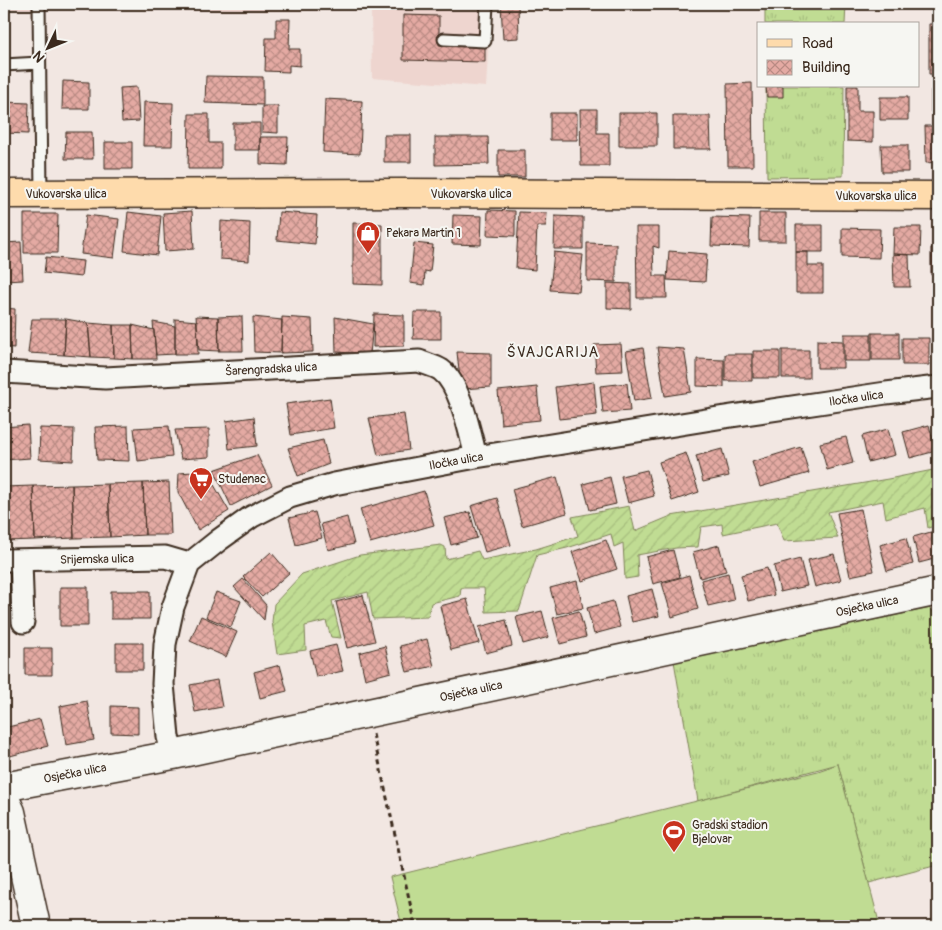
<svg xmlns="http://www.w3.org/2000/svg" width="942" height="930" viewBox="0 0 942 930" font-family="Pangolin,sans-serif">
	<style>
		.built { fill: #eed5cf }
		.grass { fill: url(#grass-tufts); stroke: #7e8358 }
		.garden { fill: url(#garden-furrows); stroke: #7e8358 }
		.pitch { fill: #c0dc93; stroke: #7e8358 }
		.building { fill: url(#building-cross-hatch); stroke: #3b2a1e }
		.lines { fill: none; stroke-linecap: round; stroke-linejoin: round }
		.service-casing { stroke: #3b2a1e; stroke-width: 15 }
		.minor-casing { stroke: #3b2a1e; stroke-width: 25 }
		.tertiary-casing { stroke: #3b2a1e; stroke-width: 31 }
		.primary-casing { stroke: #3b2a1e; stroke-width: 31 }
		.path { stroke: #3b2a1e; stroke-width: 3; stroke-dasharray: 5 4; stroke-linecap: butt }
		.service { stroke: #f6f6f2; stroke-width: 11 }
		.minor { stroke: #f6f6f2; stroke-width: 21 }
		.tertiary { stroke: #f6f6f2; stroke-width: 28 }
		.primary { stroke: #fedbac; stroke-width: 28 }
		.labels { text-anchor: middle; stroke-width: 4; stroke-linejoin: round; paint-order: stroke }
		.street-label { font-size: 12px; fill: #3b2a1e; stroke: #f6f6f2 }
		.poi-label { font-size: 12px; fill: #3b2a1e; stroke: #f6f6f2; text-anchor: start }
		.quarter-label { font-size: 15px; letter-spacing: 1px; fill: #3b2a1e; stroke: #f6f6f2 }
	</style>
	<defs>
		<pattern id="grass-tufts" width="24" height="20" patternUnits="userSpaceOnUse" patternTransform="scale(1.25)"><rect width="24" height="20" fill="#c0dc93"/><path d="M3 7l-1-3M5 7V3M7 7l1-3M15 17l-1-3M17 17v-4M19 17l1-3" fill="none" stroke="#a6bd7e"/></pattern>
		<pattern id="garden-furrows" width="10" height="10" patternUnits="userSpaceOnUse" patternTransform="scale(1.25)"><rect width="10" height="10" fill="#c0dc93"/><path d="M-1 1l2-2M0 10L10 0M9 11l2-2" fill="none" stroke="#a6bd7e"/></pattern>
		<pattern id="building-cross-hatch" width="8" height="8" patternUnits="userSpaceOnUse" patternTransform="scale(1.25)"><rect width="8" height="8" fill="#e4aaa3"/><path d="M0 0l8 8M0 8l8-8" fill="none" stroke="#ba8b84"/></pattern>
	</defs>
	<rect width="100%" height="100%" fill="#f2e7e2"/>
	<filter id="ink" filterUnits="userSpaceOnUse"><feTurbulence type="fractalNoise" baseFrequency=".02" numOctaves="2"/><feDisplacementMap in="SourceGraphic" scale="10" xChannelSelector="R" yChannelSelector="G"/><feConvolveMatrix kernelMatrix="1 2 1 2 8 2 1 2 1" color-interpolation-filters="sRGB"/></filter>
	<g filter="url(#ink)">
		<!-- built -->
		<path class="built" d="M 4,4 L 489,4 L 490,21 L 486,87 L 372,78 L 371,10 L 269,11 L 4,9 Z"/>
		<!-- grass -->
		<path class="grass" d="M 765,4 L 846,4 L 845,24 L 765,24 Z
			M 766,86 L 844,86 L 843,176 L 767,177 Z
			M 931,608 L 938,622 L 938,865 L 869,883 L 838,764 L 698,801 L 674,661 Z"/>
		<!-- garden -->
		<path class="garden" d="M 938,469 L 938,525 L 928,528 L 925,508 L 886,518 L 883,501 L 828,512 L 838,538 L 784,541 L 777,523 L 723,534 L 722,524 L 701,527 L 698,547 L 676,548 L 637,555 L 638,577 L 625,579 L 623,543 L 614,547 L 611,534 L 567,548 L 537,555 L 519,611 L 486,612 L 484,588 L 461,588 L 460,596 L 431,603 L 428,617 L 373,619 L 368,592 L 332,601 L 341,638 L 331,637 L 326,621 L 305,626 L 306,650 L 277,654 L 272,622 L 274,604 L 302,574 L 360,555 L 441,545 L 445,547 L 446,559 L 478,551 L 482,560 L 536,549 L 578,536 L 572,517 L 629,506 L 635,531 L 671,516 L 888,479 Z"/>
		<!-- pitch -->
		<path class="pitch" d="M 838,764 L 880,926 L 402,926 L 390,877 L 818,771 Z"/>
		<!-- building -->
		<path class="building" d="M 518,4 L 519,38 L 503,39 L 501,5 Z
			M 403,15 L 439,16 L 439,45 L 485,45 L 485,62 L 403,60 Z
			M 276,19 L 290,19 L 289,49 L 300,49 L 300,66 L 289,65 L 289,72 L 265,71 L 266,38 L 276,38 Z
			M 929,24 L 938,24 L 938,74 L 929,74 Z
			M 206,76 L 263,77 L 263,105 L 205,103 Z
			M 63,81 L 89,82 L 89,109 L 62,109 Z
			M 752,83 L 753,166 L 728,166 L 727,84 Z
			M 766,86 L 783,86 L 783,97 L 767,97 Z
			M 847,86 L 858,86 L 858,111 L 873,111 L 873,142 L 847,141 Z
			M 137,87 L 139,121 L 122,122 L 120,88 Z
			M 931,90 L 938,90 L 938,112 L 931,112 Z
			M 880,97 L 908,97 L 908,120 L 880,120 Z
			M 325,99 L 362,101 L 360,154 L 323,152 Z
			M 4,102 L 29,103 L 28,134 L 4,133 Z
			M 144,102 L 173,103 L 172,146 L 143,146 Z
			M 262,106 L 278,106 L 278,133 L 262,132 Z
			M 580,109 L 597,109 L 597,133 L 609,133 L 609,166 L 581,166 Z
			M 550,113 L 577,113 L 577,140 L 550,140 Z
			M 619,113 L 657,113 L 657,146 L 619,146 Z
			M 189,114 L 209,114 L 209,143 L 221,143 L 221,169 L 188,169 Z
			M 673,116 L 710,116 L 711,149 L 673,149 Z
			M 233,123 L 260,123 L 260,150 L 233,150 Z
			M 925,126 L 938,126 L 938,162 L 926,163 Z
			M 66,132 L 92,132 L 93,159 L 65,159 Z
			M 384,135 L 411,135 L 411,162 L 384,162 Z
			M 260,137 L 288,137 L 287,165 L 260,164 Z
			M 435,137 L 488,137 L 489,164 L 435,165 Z
			M 105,142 L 132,142 L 132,169 L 105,169 Z
			M 881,145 L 908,145 L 908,172 L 882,172 Z
			M 498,150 L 525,150 L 525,177 L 498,177 Z
			M 488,210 L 515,211 L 515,236 L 487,235 Z
			M 192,211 L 194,249 L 165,251 L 163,213 Z
			M 128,212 L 161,216 L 157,255 L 124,251 Z
			M 279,212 L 317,215 L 315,244 L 277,240 Z
			M 519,212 L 547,213 L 546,226 L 537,226 L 535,270 L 516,268 Z
			M 759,213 L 786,213 L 786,241 L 759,241 Z
			M 24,214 L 58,214 L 57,253 L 24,253 Z
			M 86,215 L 119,219 L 114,258 L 81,254 Z
			M 453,215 L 482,216 L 481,245 L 452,244 Z
			M 555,216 L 583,217 L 583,249 L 554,249 Z
			M 712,217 L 750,218 L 749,247 L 711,246 Z
			M 221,221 L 250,223 L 249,261 L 220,259 Z
			M 353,223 L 382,224 L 382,285 L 353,284 Z
			M 796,225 L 823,225 L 823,252 L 796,252 Z
			M 636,227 L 659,227 L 659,248 L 653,246 L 654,276 L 666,276 L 667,298 L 637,298 Z
			M 894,227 L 921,227 L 920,255 L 893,254 Z
			M 842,228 L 880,229 L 879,258 L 842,257 Z
			M 21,242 L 23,280 L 4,281 L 4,243 Z
			M 414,243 L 433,245 L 430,272 L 425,271 L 424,285 L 410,283 Z
			M 587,243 L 616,244 L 616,282 L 587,281 Z
			M 931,248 L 938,248 L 938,275 L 931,275 Z
			M 669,251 L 707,254 L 705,282 L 667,280 Z
			M 554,252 L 583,255 L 579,292 L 550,290 Z
			M 796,252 L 808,252 L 808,266 L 823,266 L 823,293 L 796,293 Z
			M 893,254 L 909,255 L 910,287 L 894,287 Z
			M 46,257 L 83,261 L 81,277 L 44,273 Z
			M 607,283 L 631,284 L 631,309 L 607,308 Z
			M 4,308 L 15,309 L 14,348 L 4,347 Z
			M 414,312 L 441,312 L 441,339 L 413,339 Z
			M 374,314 L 404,315 L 404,346 L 373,347 Z
			M 196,316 L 218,317 L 219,351 L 199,350 Z
			M 242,316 L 243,351 L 219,351 L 218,317 Z
			M 253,317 L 282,320 L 281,353 L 254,352 Z
			M 282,317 L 312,319 L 313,352 L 281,353 Z
			M 335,317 L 373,324 L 370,354 L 336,352 Z
			M 32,319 L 66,319 L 64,355 L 28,353 Z
			M 66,319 L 88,323 L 91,357 L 64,355 Z
			M 175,319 L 197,321 L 198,354 L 175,354 Z
			M 153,322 L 175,326 L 175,354 L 156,355 Z
			M 88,323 L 113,325 L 114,358 L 91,357 Z
			M 113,325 L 132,325 L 133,359 L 114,358 Z
			M 132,325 L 154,330 L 156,359 L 133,359 Z
			M 872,333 L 899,333 L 899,360 L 872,360 Z
			M 844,334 L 871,334 L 871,361 L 844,361 Z
			M 902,338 L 929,338 L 929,365 L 902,365 Z
			M 817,340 L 843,341 L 843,368 L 817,368 Z
			M 621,344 L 623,371 L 596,372 L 594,345 Z
			M 657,347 L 684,349 L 691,392 L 665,396 Z
			M 643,348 L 652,398 L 634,401 L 626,351 Z
			M 782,350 L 809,350 L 809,378 L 782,378 Z
			M 753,351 L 780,351 L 780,378 L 753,378 Z
			M 457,352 L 491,353 L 491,387 L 461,389 Z
			M 725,354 L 752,354 L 752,381 L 725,381 Z
			M 697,359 L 724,360 L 724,387 L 697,386 Z
			M 594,382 L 597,415 L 559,419 L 555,387 Z
			M 627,383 L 630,411 L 603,413 L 600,386 Z
			M 537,387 L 540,420 L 501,424 L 498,391 Z
			M 330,398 L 334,428 L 291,435 L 286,404 Z
			M 404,414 L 409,450 L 378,455 L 369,418 Z
			M 254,417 L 257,446 L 229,449 L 226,421 Z
			M 28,425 L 30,458 L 4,460 L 4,427 Z
			M 929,425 L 936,451 L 910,458 L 903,432 Z
			M 128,426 L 129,461 L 97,460 L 95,427 Z
			M 169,426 L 172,457 L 138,461 L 134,428 Z
			M 40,428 L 74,429 L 73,461 L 39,459 Z
			M 209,429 L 209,457 L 181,459 L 175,430 Z
			M 888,429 L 895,455 L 868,462 L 862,436 Z
			M 846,437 L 853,463 L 827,470 L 820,443 Z
			M 323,440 L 329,464 L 298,476 L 288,448 Z
			M 801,447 L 809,473 L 760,487 L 752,462 Z
			M 722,449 L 729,476 L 703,482 L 696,456 Z
			M 686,453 L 699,492 L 672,501 L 659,462 Z
			M 257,455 L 272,485 L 231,506 L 214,470 Z
			M 647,470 L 654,496 L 628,503 L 621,476 Z
			M 206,471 L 229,511 L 198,530 L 178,492 L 179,473 Z
			M 557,477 L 567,513 L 522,526 L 512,489 Z
			M 610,477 L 616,504 L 590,510 L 583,484 Z
			M 169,482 L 171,535 L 145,535 L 143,483 Z
			M 143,483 L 145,535 L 110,537 L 108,484 Z
			M 108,484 L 110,537 L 74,538 L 72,485 Z
			M 72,485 L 74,538 L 35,540 L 33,486 Z
			M 33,486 L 35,540 L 4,541 L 4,487 Z
			M 424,491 L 434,525 L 370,543 L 360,509 Z
			M 497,498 L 511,545 L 485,552 L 471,506 Z
			M 861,509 L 874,571 L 850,576 L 837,513 Z
			M 315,512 L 322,538 L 296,545 L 289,518 Z
			M 470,512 L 477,538 L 451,545 L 444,518 Z
			M 347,517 L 354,544 L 328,550 L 321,524 Z
			M 938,530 L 938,558 L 919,563 L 913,537 Z
			M 906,538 L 913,564 L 887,571 L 880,545 Z
			M 606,540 L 617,569 L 582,581 L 572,552 Z
			M 719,545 L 726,571 L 700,578 L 693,552 Z
			M 673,550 L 680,577 L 653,584 L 646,557 Z
			M 271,552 L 289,573 L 262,597 L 243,577 Z
			M 834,554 L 841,580 L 815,587 L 808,560 Z
			M 800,559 L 807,586 L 780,592 L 774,566 Z
			M 767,568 L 774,595 L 748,601 L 741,575 Z
			M 728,573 L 734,600 L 708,606 L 701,580 Z
			M 689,575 L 698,609 L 672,617 L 662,583 Z
			M 243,579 L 266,605 L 264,620 L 234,587 Z
			M 577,581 L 583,608 L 557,614 L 550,588 Z
			M 60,587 L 88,587 L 88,626 L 60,626 Z
			M 652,589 L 659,616 L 632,622 L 626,596 Z
			M 111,591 L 150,591 L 150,619 L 111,619 Z
			M 216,592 L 241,601 L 231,627 L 206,617 Z
			M 363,595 L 375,641 L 347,648 L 336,602 Z
			M 467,599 L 479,643 L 451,650 L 440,606 Z
			M 613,601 L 620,627 L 594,634 L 587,608 Z
			M 542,611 L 549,637 L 523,644 L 516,617 Z
			M 579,611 L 586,637 L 560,644 L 553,618 Z
			M 201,616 L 237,632 L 226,657 L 190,641 Z
			M 506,620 L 512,646 L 486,653 L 479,627 Z
			M 427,639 L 434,666 L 407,672 L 400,646 Z
			M 116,643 L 143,643 L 143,670 L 116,670 Z
			M 336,645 L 343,671 L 316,677 L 310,651 Z
			M 385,646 L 391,672 L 365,679 L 359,653 Z
			M 25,648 L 52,648 L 52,675 L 25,675 Z
			M 280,665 L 287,691 L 260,698 L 254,672 Z
			M 217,680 L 222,707 L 195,712 L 190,685 Z
			M 87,701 L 94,740 L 66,745 L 60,706 Z
			M 111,706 L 138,707 L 138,734 L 111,733 Z
			M 40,719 L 48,746 L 10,756 L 4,728 Z"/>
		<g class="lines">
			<!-- service casing -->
			<g class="service-casing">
				<path id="service" d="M 39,4 L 41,194
					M 444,39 L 485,41 L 487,4
					M 4,65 L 39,63"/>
			</g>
			<!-- minor casing -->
			<g class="minor-casing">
				<path id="minor" d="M 4,372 L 105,378 L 419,361 C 426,364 435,366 441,370 C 461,385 470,434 476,457
					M 4,560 L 165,557 L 189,564
					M 21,560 L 23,622
					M 173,755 L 168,737 L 163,684 L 165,644 L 173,607 L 189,564 L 219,540 L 251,517 L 290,497 L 334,484 L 476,457 L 718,418 L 886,393 L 938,387"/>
			</g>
			<!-- tertiary casing -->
			<g class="tertiary-casing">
				<path id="tertiary" d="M 4,787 L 173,755 L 938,591
					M 4,797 L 11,812 L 36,926"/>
			</g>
			<!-- primary casing -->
			<g class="primary-casing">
				<path id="primary" d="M 4,194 L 405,193 L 938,196"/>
			</g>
			<!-- path -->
			<path class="path" d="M 373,734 L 415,926
				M 932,926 L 938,925"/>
			<!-- service -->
			<use href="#service" class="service"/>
			<!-- minor -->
			<use href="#minor" class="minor"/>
			<!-- tertiary -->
			<use href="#tertiary" class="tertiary"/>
			<!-- primary -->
			<use href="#primary" class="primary"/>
		</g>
	</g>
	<!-- icons -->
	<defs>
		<g id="shop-pin" transform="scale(1.25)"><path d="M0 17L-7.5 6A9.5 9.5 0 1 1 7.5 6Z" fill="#c8321e" stroke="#f6f6f2"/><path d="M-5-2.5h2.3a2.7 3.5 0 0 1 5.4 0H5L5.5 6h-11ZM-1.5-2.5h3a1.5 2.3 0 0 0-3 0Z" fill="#fff"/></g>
		<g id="supermarket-pin" transform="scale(1.25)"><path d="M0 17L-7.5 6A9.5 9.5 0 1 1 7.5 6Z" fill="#c8321e" stroke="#f6f6f2"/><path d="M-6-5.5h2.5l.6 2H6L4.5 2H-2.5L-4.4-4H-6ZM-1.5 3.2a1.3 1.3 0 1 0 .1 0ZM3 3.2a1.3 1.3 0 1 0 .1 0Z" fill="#fff"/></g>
		<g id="stadium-pin" transform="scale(1.25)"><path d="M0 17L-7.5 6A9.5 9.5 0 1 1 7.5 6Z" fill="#c8321e" stroke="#f6f6f2"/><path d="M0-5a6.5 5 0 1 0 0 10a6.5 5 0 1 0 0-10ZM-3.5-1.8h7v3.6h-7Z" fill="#fff"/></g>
	</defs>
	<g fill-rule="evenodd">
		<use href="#shop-pin" x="368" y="233"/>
		<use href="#supermarket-pin" x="201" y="479"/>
		<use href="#stadium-pin" x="674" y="832"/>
	</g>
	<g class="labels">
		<!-- street labels -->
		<g class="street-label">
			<text x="66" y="198">Vukovarska ulica</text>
			<text x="471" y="198">Vukovarska ulica</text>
			<text x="876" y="200">Vukovarska ulica</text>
			<text transform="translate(271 369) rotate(-3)" y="4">Šarengradska ulica</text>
			<text transform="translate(856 398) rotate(-8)" y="4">Iločka ulica</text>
			<text transform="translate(456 461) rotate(-10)" y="4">Iločka ulica</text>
			<text transform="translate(97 559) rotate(-1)" y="4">Srijemska ulica</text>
			<text transform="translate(867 606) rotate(-12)" y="4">Osječka ulica</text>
			<text transform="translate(471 691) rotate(-12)" y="4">Osječka ulica</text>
			<text transform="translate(75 773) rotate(-11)" y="4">Osječka ulica</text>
		</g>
		<!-- poi labels -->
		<g class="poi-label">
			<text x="386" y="237">Pekara Martin 1</text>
			<text x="218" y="483">Studenac</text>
			<text x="692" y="829">Gradski stadion<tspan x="692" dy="14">Bjelovar</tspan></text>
		</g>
		<!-- quarter labels -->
		<g class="quarter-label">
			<text x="553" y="357">ŠVAJCARIJA</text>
		</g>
	</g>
	<!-- margin -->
	<rect width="942" height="930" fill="none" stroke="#f6f6f2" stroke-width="20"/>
	<rect x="10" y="10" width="922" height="910" fill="none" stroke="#3b2a1e" stroke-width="2" filter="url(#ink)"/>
	<!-- legend -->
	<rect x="757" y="22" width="162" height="65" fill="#f6f6f2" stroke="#aba49d"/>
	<rect x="767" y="39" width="25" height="8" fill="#fedbac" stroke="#aba49d"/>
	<text x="802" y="48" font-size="15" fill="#3b2a1e">Road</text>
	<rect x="767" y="60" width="25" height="15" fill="url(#building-cross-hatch)" stroke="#aba49d"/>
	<text x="802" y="72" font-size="15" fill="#3b2a1e">Building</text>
	<!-- north arrow -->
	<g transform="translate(48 48) rotate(227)" stroke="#f6f6f2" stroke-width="4" paint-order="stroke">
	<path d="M0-4L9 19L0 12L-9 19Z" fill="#3b2a1e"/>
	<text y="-8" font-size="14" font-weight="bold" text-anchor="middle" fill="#3b2a1e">N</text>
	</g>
</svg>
